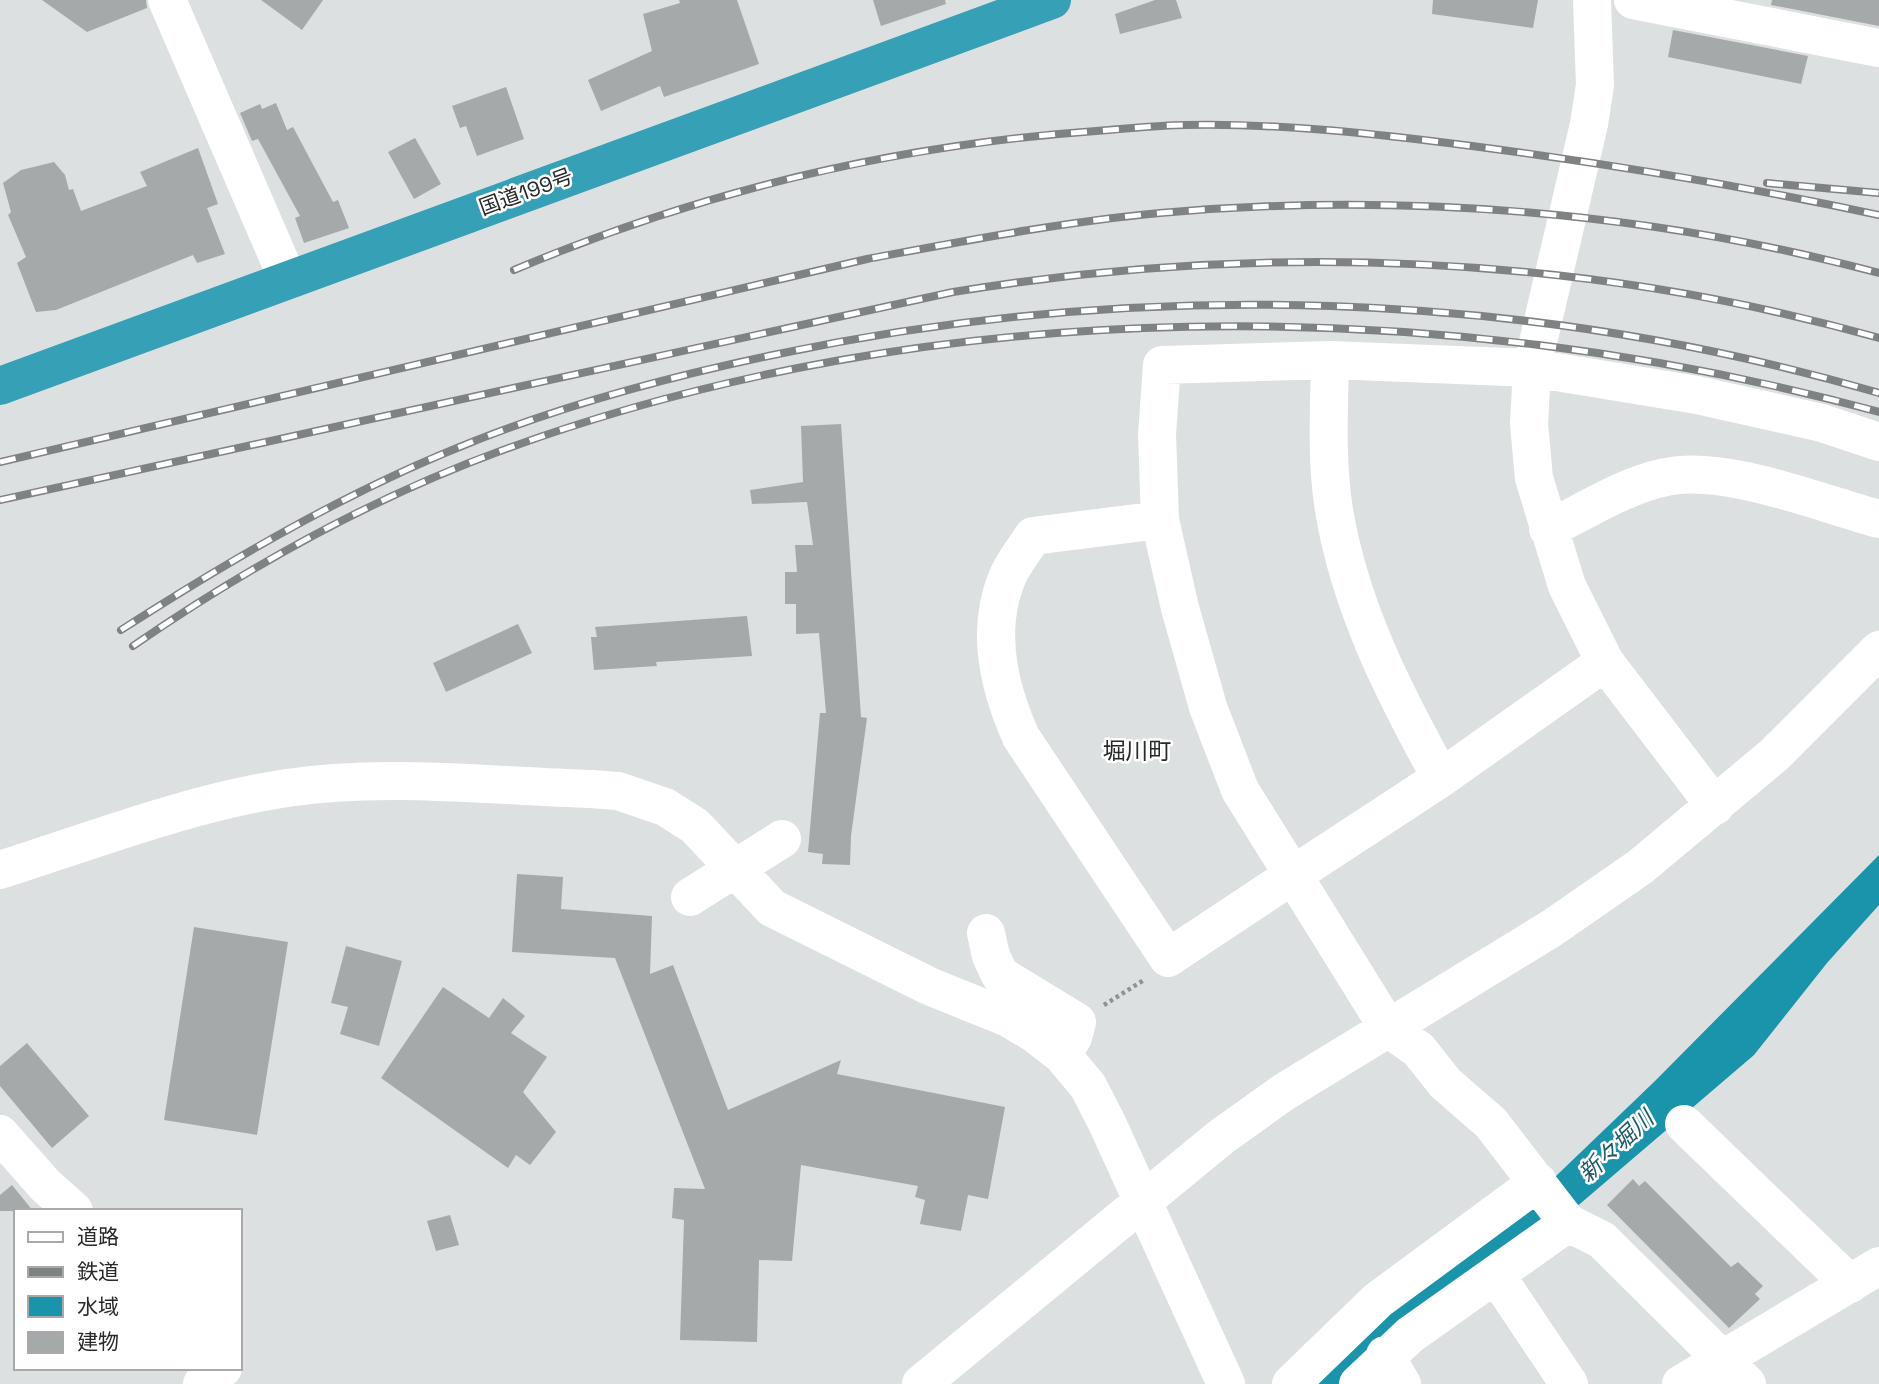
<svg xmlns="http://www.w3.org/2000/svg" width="1879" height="1384" viewBox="0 0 1879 1384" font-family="'Space Grotesk','Noto Sans JP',sans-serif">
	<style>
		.water { fill: #1a94ab }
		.building { fill: #a5a9aa }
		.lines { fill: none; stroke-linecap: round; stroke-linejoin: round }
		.path { stroke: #8f9192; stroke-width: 4.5; stroke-dasharray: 3.5 3.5; stroke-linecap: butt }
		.minor { stroke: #fff; stroke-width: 38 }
		.highway { stroke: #35a0b6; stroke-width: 38 }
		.rail-casing { stroke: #7f8283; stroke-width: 8 }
		.rail { stroke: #fff; stroke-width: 5; stroke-dasharray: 16; stroke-linecap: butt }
		.labels { text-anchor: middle; stroke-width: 5; stroke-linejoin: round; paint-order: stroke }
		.street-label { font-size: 21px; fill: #28292a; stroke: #fff }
		.neighbourhood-label { font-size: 23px; fill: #28292a; stroke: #fff }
		.water-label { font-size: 23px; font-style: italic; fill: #1c5865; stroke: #fff }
	</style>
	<rect width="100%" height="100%" fill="#dce0e1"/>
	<!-- water -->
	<path class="water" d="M 1879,855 L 1879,905 L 1827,963 L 1754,1055 L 1581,1203 L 1449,1303 L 1351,1384 L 1300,1384 L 1556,1176 L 1655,1081 Z"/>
	<!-- building -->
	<path class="building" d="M 42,0 L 146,0 L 147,8 L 87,32 Z
		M 261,0 L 323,0 L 302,30 Z
		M 679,0 L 737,0 L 759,64 L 664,97 L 660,86 L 601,111 L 588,80 L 652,51 L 643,14 L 680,3 Z
		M 873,0 L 945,0 L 946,4 L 881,26 Z
		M 1155,0 L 1176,0 L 1182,18 L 1120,34 L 1115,14 Z
		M 1433,0 L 1538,0 L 1533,28 L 1432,14 Z
		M 1772,0 L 1879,0 L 1879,26 L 1771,5 Z
		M 1673,30 L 1808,56 L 1801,84 L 1668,57 Z
		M 506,87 L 524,139 L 477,156 L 466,126 L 460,128 L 452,106 Z
		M 276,103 L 287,130 L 293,127 L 333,202 L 338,200 L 349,228 L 304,243 L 295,218 L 300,216 L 258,139 L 252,141 L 240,113 L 260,104 L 262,109 Z
		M 415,138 L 441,184 L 414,199 L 388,152 Z
		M 198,148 L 218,204 L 207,208 L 225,254 L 197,263 L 193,255 L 56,310 L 36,312 L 17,263 L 26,257 L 8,215 L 11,212 L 3,183 L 21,170 L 54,162 L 65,175 L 69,190 L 73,189 L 81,211 L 147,186 L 140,172 Z
		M 841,424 L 861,717 L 867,718 L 851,836 L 850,865 L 822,864 L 823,854 L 808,852 L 820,713 L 826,713 L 819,633 L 796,634 L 796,604 L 785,604 L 785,572 L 797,572 L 795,545 L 813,545 L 807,502 L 752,504 L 750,490 L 803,482 L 801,426 Z
		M 747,616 L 752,656 L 656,662 L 657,666 L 594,670 L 591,637 L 597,637 L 595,627 Z
		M 518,624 L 532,653 L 446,692 L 433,663 Z
		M 517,874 L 563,877 L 561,909 L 652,916 L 650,974 L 673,965 L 728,1110 L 841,1060 L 837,1074 L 1005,1107 L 988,1199 L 968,1195 L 961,1231 L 920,1224 L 925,1200 L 915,1197 L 918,1186 L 801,1165 L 792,1261 L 759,1260 L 757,1342 L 680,1340 L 684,1220 L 672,1218 L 674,1188 L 705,1189 L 615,958 L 512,952 Z
		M 194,927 L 288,942 L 257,1135 L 164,1120 Z
		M 346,946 L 402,961 L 379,1046 L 340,1034 L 348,1007 L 331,1003 Z
		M 443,987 L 489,1018 L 503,998 L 525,1016 L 511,1033 L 547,1057 L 523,1092 L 556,1132 L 530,1165 L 516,1155 L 508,1168 L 381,1078 Z
		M 27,1043 L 89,1116 L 52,1148 L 0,1086 L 0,1066 Z
		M 1633,1179 L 1639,1186 L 1645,1181 L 1731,1267 L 1738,1262 L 1763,1286 L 1755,1294 L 1760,1299 L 1729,1328 L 1607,1205 Z
		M 12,1185 L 33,1211 L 0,1211 L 0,1195 Z
		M 450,1215 L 459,1245 L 436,1251 L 427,1221 Z"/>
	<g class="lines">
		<!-- path -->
		<path class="path" d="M 1104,1005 L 1144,980"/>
		<!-- minor -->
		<path class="minor" d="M 167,0 L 288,280
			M 1592,0 L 1595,85 L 1589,124 L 1532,368 L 1529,424 L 1534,478 L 1567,586 L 1605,662 L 1715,806
			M 1633,0 L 1879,48
			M 1330,360 C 1329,410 1326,461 1334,510 C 1350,607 1394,693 1441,778
			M 1160,520 L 1033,536 C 1025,549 1013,563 1007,578 C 985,631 999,688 1021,737 L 1168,958 L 1293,875 L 1240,790 L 1208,707 L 1180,608 L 1160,520 L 1157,434 L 1162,365 L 1330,360 L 1532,368 L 1697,395 L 1822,423 L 1879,442
			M 1548,529 C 1586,511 1625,485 1666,477 C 1724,464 1820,503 1879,519
			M 1605,662 L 1441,778 L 1293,875 L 1388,1028 L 1419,1050 L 1445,1083 L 1491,1123 L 1568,1223 L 1602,1240 L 1747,1384
			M 0,870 C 94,840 189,803 287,788 C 386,773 491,786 591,789 L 618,791 L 665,807 L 695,826 L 772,908 L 929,986 L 1008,1018 L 1035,1034 L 1062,1055 L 1088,1086 L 1107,1123 L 1226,1384
			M 690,897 L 782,839
			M 986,933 L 991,956 L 1000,975 L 1077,1022 L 1073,1037 L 1062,1055
			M 1684,1124 L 1850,1284
			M 0,1134 L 45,1185 L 74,1211
			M 1496,1275 L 1569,1384
			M 1385,1355 L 1402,1384
			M 202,1384 L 223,1368
			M 921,1384 L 1221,1137 L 1284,1092 L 1552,928 L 1640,867 L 1774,755 L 1879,650
			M 1291,1384 L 1378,1300 L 1538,1182
			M 1358,1384 L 1410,1335 L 1568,1223
			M 1681,1384 L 1879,1266"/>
		<!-- highway -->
		<path class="highway" d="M 0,386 L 1052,0"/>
		<!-- rail casing -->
		<g class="rail-casing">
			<path id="rail" d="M 1767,183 L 1879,193
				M 514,270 C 699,192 895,145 1096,131 C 1126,129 1156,125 1186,125 C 1282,123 1378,134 1472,146 C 1609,164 1744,186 1879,215
				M 0,462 L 867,259 C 964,241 1062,222 1160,213 C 1400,192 1646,211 1879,273
				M 0,500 L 953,292 C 1261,242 1578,253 1879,338
				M 121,630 C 235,557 351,489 477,440 C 574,402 676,375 778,354 C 1139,278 1524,289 1879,393
				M 133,646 C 248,567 371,498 503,450 C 934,292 1439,292 1879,412"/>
		</g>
		<!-- rail -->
		<use href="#rail" class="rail"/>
	</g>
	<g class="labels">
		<!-- street labels -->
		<g class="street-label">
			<text transform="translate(526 192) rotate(-20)" y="7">国道199号</text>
		</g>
		<!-- neighbourhood labels -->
		<g class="neighbourhood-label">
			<text x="1137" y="759">堀川町</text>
		</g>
		<!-- water labels -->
		<g class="water-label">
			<text transform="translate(1616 1146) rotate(-43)" y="8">新々堀川</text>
		</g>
	</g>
	<!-- legend -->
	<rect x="14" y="1209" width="228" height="161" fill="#ffffff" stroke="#a9a9aa" stroke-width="2"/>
	<rect x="28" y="1232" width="35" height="10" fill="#ffffff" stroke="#a9a9aa" stroke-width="2"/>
	<text x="77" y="1244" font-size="21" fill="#28292a">道路</text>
	<rect x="28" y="1267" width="35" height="10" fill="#7f8283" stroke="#a9a9aa" stroke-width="2"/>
	<text x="77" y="1279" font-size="21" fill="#28292a">鉄道</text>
	<rect x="28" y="1296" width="35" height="21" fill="#1a94ab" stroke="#a9a9aa" stroke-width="2"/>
	<text x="77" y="1314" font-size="21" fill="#28292a">水域</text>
	<rect x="28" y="1332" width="35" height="21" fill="#a5a9aa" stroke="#a9a9aa" stroke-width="2"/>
	<text x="77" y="1349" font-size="21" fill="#28292a">建物</text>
</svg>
